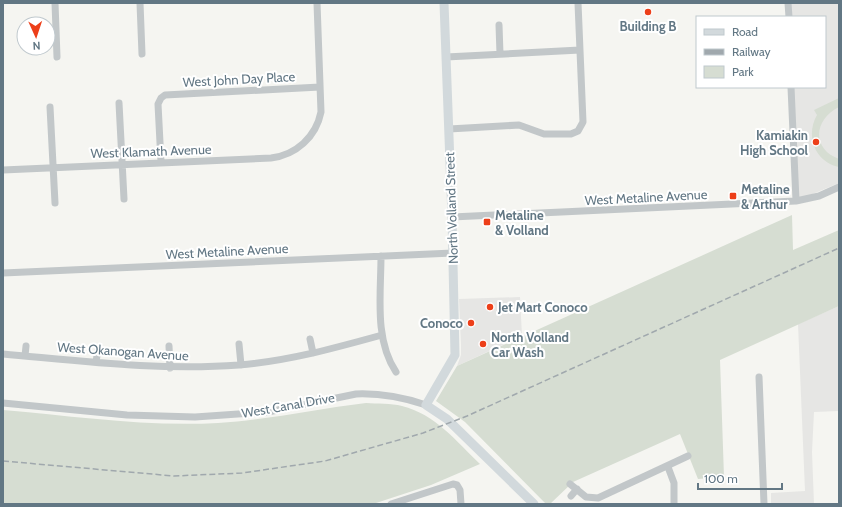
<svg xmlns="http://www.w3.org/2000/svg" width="842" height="507" viewBox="0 0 842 507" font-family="Cabin,sans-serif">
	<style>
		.built { fill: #e6e6e4 }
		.green { fill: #d6ddd2 }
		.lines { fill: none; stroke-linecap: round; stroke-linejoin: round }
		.minor { stroke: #c2c7c9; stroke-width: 7 }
		.major { stroke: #d2d9dc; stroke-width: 9 }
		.rail { stroke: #a0a8ad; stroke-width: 1.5; stroke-dasharray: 6 3; stroke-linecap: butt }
		.poi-dot { fill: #ed3f19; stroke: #fff; stroke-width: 1.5 }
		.labels { text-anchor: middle; stroke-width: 4; stroke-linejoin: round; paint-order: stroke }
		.poi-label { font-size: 13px; font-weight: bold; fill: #627784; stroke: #fff; text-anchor: start }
		.street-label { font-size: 13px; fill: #627784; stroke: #fff }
	</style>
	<rect width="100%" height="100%" fill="#f5f5f1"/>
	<!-- built -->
	<path class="built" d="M 788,3 L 839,3 L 839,183 L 796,201 L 791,87 L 825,87 L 825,17 L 789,17 Z
		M 520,297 L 522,336 L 457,366 L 461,355 L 461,345 L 459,299 Z
		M 839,306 L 839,411 L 814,412 L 812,452 L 814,504 L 771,504 L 771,493 L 805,491 L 798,324 Z"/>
	<!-- green -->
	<path class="green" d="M 839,98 L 839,107 C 814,119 811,149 839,159 L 839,167 C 815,162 805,136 817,115 L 814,110 Z
		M 792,215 L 793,250 L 839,230 L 839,306 L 720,360 L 724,477 L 698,479 L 680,434 L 573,482 L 550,504 L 546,504 L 465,422 L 436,401 L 457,366 Z
		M 366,403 C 377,404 391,403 402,406 C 435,414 457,442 480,464 L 431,485 L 373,504 L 3,504 L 3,410 C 74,416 146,427 218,423 C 268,420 316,409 366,403 Z"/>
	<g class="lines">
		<!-- minor -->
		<path class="minor" d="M 55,3 L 57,57
			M 140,3 L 142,54
			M 788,3 L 789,17
			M 499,25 L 500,54
			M 446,57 L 580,50
			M 791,87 L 796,201
			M 119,103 L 124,199
			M 50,107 L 55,203
			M 449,129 L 519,125 L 544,134 L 571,134 L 578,131 L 583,122 L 578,3
			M 161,162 L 158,104 L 161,98 L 165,95 L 320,87
			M 3,170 L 271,158 C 296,155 316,137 321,112 L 317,3
			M 452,217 L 796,201 L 819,196 L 839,187
			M 381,256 C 381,294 374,339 396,372
			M 3,273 L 453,253
			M 310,339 L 313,353
			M 239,344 L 241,365
			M 169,346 L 170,368
			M 3,354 C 82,361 160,371 239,365 C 288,361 335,348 382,335
			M 25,356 L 26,346
			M 96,362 L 98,349
			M 759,377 L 764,504
			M 3,403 L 127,415 L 195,417 L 268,412 L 356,394 C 381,393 402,397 426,405
			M 668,467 L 674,483 L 674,504
			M 570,484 L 586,497 L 598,498 L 688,456
			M 571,496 L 577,489
			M 391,504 L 453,484 L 457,485 L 460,490 L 461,504"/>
		<!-- major -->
		<path class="major" d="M 444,3 L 452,217 L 455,355 L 426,405 L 447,419 L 534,504"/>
		<!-- rail -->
		<path class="rail" d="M 3,461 L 174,476 L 242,473 L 325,461 L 423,433 L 467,416 L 839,248"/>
	</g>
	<!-- markers -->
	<g class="poi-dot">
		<circle cx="648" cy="12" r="4"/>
		<circle cx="816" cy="142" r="4"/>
		<rect x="729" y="192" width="8" height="8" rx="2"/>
		<rect x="483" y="218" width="8" height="8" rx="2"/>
		<circle cx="490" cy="307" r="4"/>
		<circle cx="471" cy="323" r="4"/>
		<circle cx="483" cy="344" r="4"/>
	</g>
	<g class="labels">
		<!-- poi labels -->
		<g class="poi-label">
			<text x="648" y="31" text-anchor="middle">Building B</text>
			<text x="808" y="140" text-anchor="end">Kamiakin<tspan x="808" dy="15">High School</tspan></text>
			<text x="741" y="194">Metaline<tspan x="741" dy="15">&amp; Arthur</tspan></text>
			<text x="495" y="220">Metaline<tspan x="495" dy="15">&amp; Volland</tspan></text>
			<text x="498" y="312">Jet Mart Conoco</text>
			<text x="463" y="328" text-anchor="end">Conoco</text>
			<text x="491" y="342">North Volland<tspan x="491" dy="15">Car Wash</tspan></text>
		</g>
		<!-- street labels -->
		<g class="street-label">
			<text transform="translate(239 79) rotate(-3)" y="5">West John Day Place</text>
			<text transform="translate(151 151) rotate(-2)" y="5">West Klamath Avenue</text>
			<text transform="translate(646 197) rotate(-3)" y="5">West Metaline Avenue</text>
			<text transform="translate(451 208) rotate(-92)" y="5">North Volland Street</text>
			<text transform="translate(227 251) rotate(-3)" y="5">West Metaline Avenue</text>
			<text transform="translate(123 351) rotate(4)" y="5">West Okanogan Avenue</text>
			<text transform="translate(288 405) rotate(-10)" y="5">West Canal Drive</text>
		</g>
	</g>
	<!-- border -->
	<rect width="842" height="507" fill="none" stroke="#627784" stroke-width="8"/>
	<!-- legend -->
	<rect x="696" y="16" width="130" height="72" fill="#ffffff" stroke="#c0c9ce"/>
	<rect x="704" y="29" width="20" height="6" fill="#d2d9dc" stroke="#c0c9ce"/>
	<text x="732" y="36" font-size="12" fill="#627784">Road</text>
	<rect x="704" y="49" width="20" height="6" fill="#a0a8ad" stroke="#c0c9ce"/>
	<text x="732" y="56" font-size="12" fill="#627784">Railway</text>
	<rect x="704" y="66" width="20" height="12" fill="#d6ddd2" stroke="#c0c9ce"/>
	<text x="732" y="76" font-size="12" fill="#627784">Park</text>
	<!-- north arrow -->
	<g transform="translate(36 36) rotate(177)"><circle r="19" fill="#ffffff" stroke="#c0c9ce"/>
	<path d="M0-3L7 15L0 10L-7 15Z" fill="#ed3f19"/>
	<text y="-6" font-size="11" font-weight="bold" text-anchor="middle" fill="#627784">N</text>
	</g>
	<!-- scale -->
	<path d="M698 483v6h84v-6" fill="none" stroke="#627784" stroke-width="2"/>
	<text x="704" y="483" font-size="12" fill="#627784" stroke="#ffffff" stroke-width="3" paint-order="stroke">100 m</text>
</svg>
